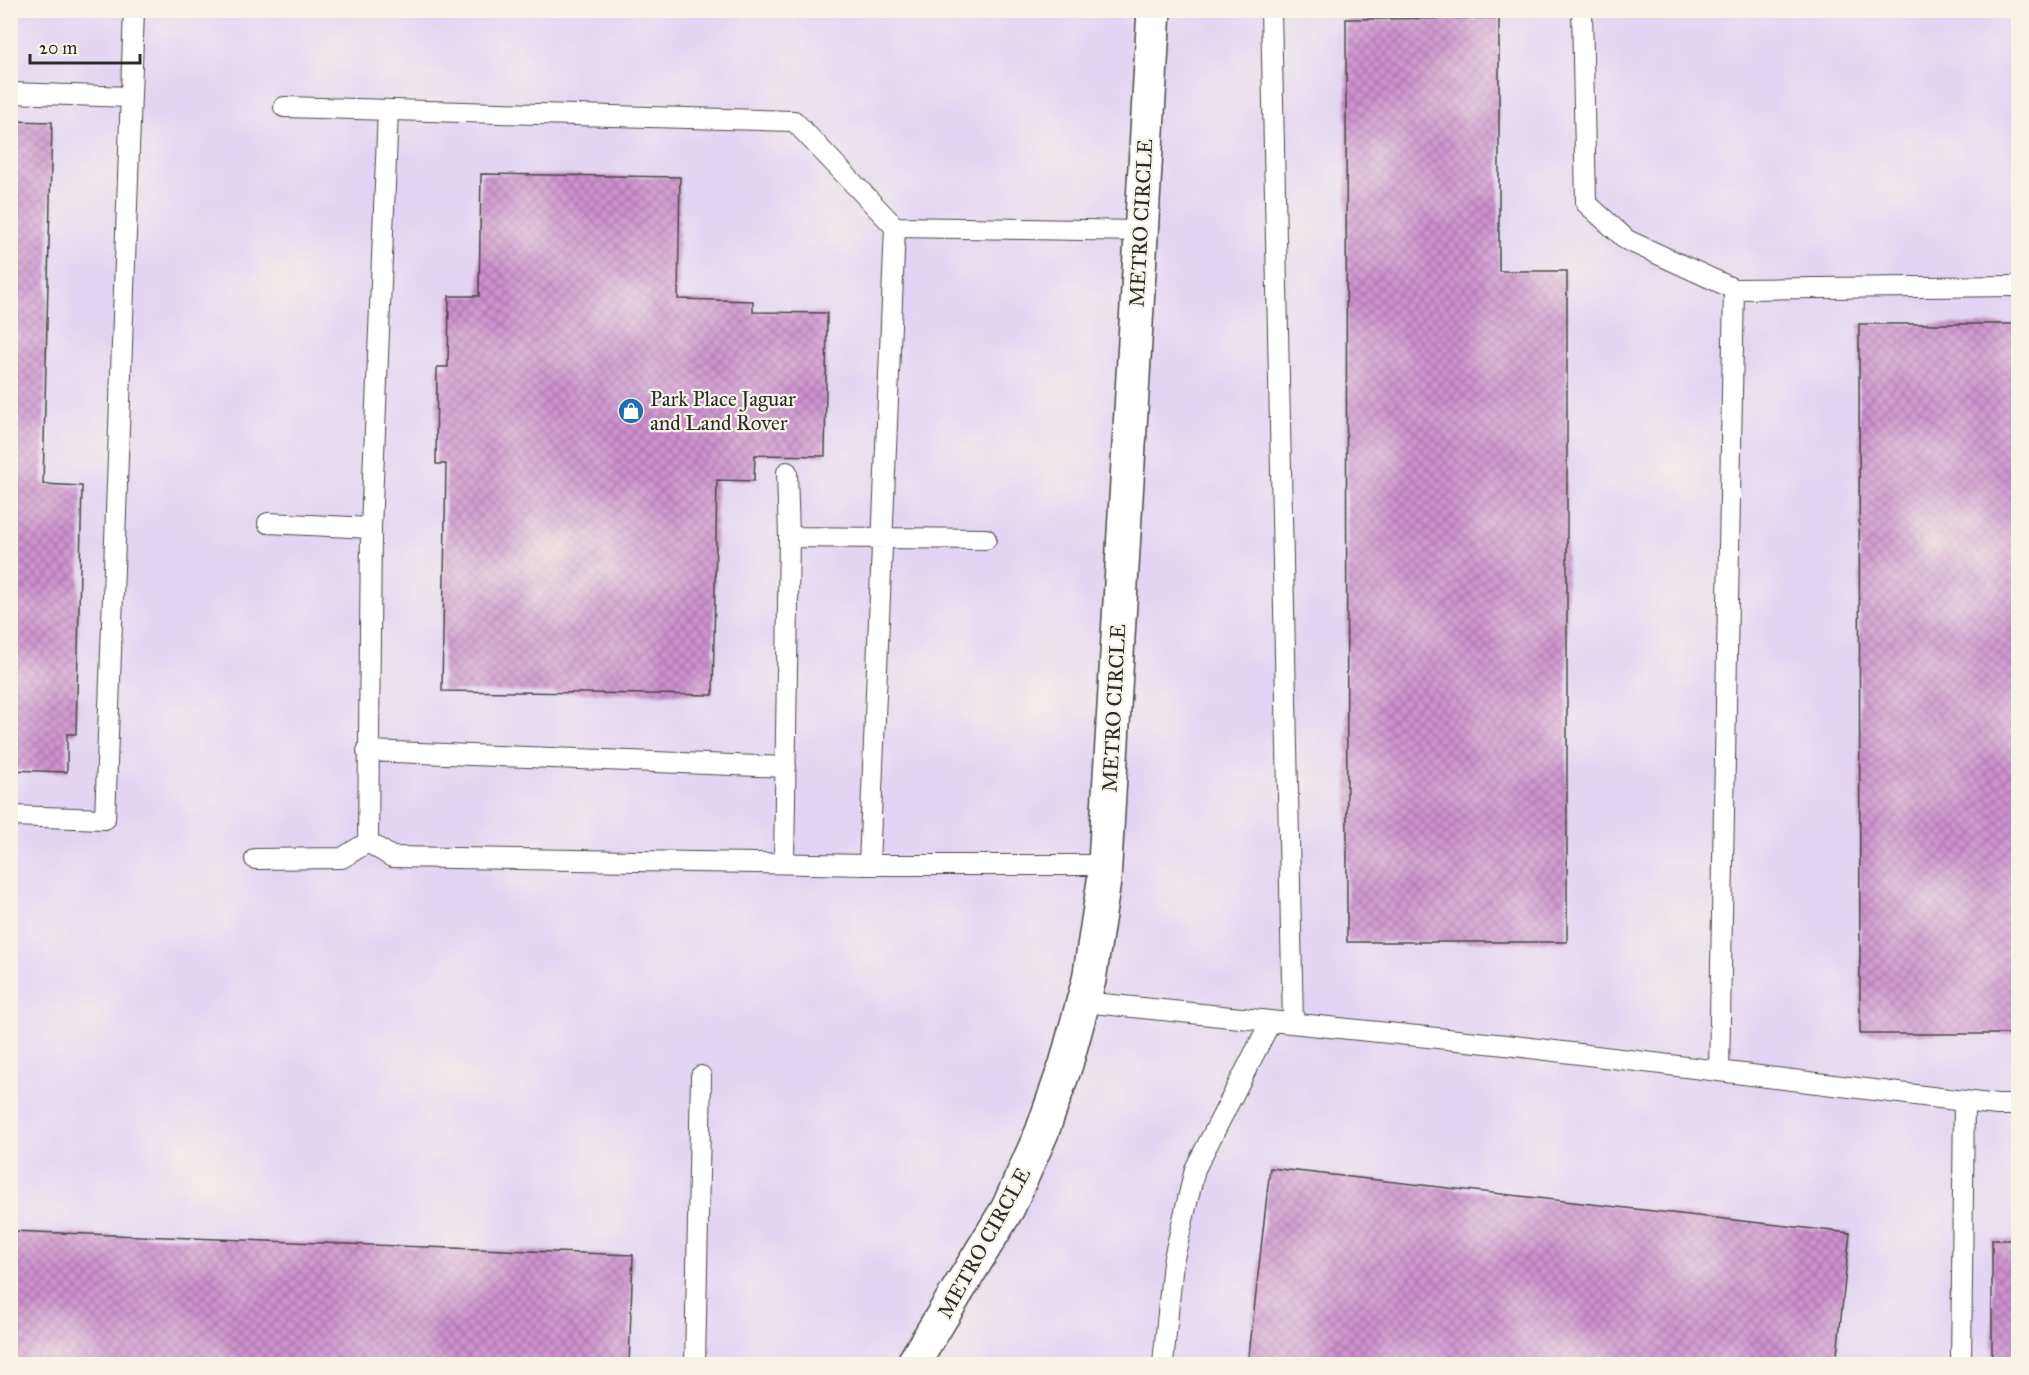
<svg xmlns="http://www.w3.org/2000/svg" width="2029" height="1375" viewBox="0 0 2029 1375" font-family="'IM FELL Great Primer',serif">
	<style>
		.built { fill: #e2d4f3 }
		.building { fill: url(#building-cross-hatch) }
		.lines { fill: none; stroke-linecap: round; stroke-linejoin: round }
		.service-casing { stroke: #494745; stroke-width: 22 }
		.minor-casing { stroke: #494745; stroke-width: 36 }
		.service { stroke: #fff; stroke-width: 20 }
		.minor { stroke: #fff; stroke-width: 33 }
		.labels { text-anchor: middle; stroke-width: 4.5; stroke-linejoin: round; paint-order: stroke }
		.street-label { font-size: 21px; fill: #2b2b2b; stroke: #f7f3e8 }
		.poi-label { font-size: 21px; fill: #2b2b2b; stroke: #f7f3e8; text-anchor: start }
	</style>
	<defs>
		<pattern id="building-cross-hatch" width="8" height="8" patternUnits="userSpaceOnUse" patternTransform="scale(1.5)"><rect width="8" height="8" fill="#cd91cf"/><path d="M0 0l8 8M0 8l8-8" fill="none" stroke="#a777a8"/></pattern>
	</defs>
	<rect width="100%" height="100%" fill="#f7f3e8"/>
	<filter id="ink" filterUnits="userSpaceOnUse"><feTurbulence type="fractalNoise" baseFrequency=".0167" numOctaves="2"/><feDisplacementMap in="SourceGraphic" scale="12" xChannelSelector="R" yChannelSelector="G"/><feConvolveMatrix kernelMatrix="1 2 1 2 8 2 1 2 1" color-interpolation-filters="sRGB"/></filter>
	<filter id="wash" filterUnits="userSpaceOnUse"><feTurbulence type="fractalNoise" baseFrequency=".008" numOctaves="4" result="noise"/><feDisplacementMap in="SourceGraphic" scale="24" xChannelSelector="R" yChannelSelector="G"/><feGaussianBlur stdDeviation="1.35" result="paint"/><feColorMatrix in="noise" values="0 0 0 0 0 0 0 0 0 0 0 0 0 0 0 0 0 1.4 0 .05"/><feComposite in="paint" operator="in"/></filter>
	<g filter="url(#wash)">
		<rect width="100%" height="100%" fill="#f5e8d6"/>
		<!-- built -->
		<path class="built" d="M 10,11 L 2018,11 L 2018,1364 L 11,1364 Z"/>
		<g id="blocks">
			<!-- building -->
			<path class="building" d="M 1499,18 L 1499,271 L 1567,271 L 1567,942 L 1347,942 L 1346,19 Z
				M 10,121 L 52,122 L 43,484 L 82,486 L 76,734 L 67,734 L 67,772 L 10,770 Z
				M 481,174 L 680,177 L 678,299 L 753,301 L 753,312 L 827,313 L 825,456 L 755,455 L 754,481 L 717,480 L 713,695 L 442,691 L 446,464 L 436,464 L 437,367 L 448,367 L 449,296 L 479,296 Z
				M 1859,324 L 2018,324 L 2018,1034 L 1860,1034 Z
				M 1270,1168 L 1850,1233 L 1836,1364 L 1248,1364 Z
				M 10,1231 L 633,1255 L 629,1364 L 10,1364 Z
				M 1992,1240 L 2018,1240 L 2018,1364 L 1992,1364 Z"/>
		</g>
	</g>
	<g filter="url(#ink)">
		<use href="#blocks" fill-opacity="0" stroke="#494745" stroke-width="1.5"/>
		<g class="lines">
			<!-- service casing -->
			<g class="service-casing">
				<path id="service" d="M 1271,10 L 1293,1023
					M 1582,10 L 1586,203 L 1627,240 L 1734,289
					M 10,93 L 131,97
					M 284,107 L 794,121 L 895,227 L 1141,231
					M 388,110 L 371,528 L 368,842 L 392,857 L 869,865
					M 895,227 L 869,865 L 1105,865
					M 268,523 L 371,528
					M 789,537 L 986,539
					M 367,751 L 786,767
					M 10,816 L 105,819 L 134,10
					M 255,859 L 342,858 L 368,842
					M 784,863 L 789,537 L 787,472
					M 1083,1002 L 1506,1045 L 1997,1105 L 2018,1105
					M 1719,1071 L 1734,289 L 2018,286
					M 695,1364 L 701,1076
					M 1163,1364 L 1173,1262 L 1195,1169 L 1271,1021
					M 1961,1364 L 1964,1101"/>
			</g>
			<!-- minor casing -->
			<g class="minor-casing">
				<path id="minor" d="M 913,1364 L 1008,1208 L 1042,1132 L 1066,1064 L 1089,980 L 1104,881 L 1154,10"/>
			</g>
			<!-- service -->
			<use href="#service" class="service"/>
			<!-- minor -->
			<use href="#minor" class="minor"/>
		</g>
	</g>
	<!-- icons -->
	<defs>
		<g id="shop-disc" transform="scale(1.35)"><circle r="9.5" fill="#1f6fb2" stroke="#f7f3e8"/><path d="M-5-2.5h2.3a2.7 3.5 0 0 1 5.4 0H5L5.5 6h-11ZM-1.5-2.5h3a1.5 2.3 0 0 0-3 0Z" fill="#fff"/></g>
	</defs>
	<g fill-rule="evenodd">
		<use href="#shop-disc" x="631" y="411"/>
	</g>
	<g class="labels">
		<!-- street labels -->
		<g class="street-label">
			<text transform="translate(1141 223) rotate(-87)" y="7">METRO CIRCLE</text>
			<text transform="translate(1114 708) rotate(-87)" y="7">METRO CIRCLE</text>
			<text transform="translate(984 1243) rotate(-61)" y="7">METRO CIRCLE</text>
		</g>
		<!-- poi labels -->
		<g class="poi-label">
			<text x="650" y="406">Park Place Jaguar<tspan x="650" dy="24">and Land Rover</tspan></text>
		</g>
	</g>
	<!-- margin -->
	<rect width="2029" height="1375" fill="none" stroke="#f7f3e8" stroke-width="36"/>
	<!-- scale -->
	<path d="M30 54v9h110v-9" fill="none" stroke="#2b2b2b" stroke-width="3"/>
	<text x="39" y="54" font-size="18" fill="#2b2b2b" stroke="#f7f3e8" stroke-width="4.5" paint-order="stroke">20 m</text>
</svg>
